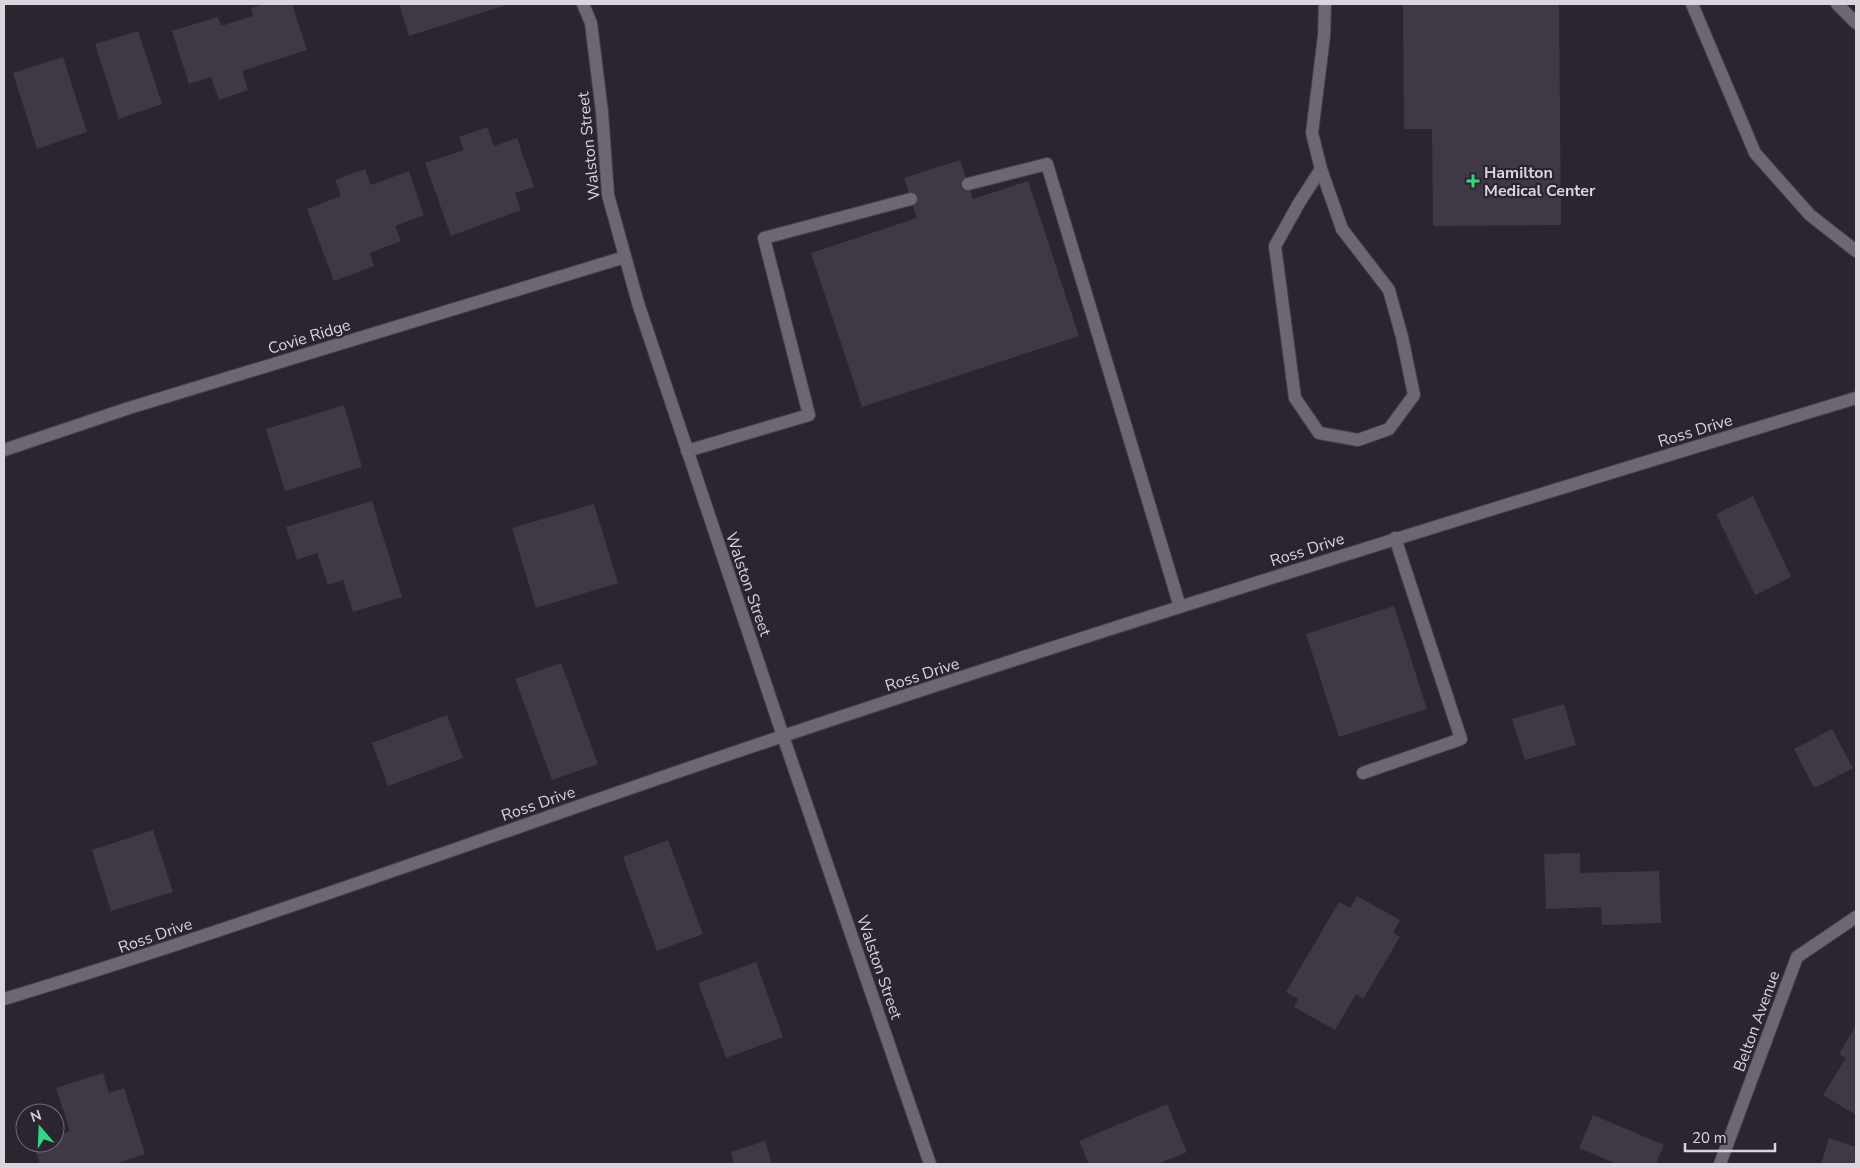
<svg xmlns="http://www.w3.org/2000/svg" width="1860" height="1168" viewBox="0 0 1860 1168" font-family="'Nunito Sans',sans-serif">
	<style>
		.building { fill: #403845 }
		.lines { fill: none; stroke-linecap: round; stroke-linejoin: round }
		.service-casing { stroke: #47414a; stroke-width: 14 }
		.minor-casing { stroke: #47414a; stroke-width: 14 }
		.service { stroke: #6f6674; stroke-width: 12 }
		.minor { stroke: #6f6674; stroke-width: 12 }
		.poi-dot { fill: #30d883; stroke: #2c242f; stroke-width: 2 }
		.labels { text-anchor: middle; stroke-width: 4.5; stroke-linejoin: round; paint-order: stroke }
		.street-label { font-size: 16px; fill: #dad5dd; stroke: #2c242f }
		.poi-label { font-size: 16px; font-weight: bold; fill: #dad5dd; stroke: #2c242f; text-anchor: start }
	</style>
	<rect width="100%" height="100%" fill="#2c242f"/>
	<!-- building -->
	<path class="building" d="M 263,4 L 292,4 L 307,50 L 242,71 L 248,90 L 219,100 L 211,77 L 189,84 L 172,31 L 218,17 L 221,26 L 253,16 L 251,8 Z
		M 399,4 L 509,4 L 409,36 Z
		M 1403,4 L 1559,4 L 1561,225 L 1433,226 L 1432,129 L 1404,129 Z
		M 138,31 L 162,104 L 119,119 L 95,44 Z
		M 63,57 L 87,132 L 37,149 L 13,73 Z
		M 487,127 L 494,146 L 517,138 L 534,187 L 515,193 L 521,210 L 451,236 L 425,163 L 464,150 L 459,137 Z
		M 960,160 L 973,199 L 1028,181 L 1079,336 L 862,407 L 811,253 L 917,218 L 904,178 Z
		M 365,169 L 371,185 L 409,171 L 424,215 L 395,226 L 401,241 L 370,253 L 374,266 L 334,281 L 307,209 L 341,196 L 335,180 Z
		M 344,405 L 362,467 L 285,491 L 266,429 Z
		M 1753,496 L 1791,577 L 1755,595 L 1716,514 Z
		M 372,501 L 402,597 L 353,612 L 343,580 L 328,585 L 317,553 L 297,560 L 286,527 Z
		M 594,504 L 618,583 L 536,608 L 512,528 Z
		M 1394,606 L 1427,709 L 1339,737 L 1306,634 Z
		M 561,663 L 598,764 L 552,780 L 515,679 Z
		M 1564,704 L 1576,745 L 1525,760 L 1512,719 Z
		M 447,715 L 463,758 L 388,786 L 372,743 Z
		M 1832,729 L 1853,768 L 1814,788 L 1794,749 Z
		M 153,830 L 173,892 L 111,911 L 92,850 Z
		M 668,840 L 703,934 L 657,951 L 623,857 Z
		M 1580,853 L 1580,873 L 1659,871 L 1661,923 L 1602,925 L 1601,907 L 1546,909 L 1544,854 Z
		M 1357,896 L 1400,920 L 1393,932 L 1400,937 L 1363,999 L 1356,994 L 1335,1030 L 1294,1007 L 1298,999 L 1286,992 L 1339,902 L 1350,908 Z
		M 756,962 L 783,1037 L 726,1058 L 698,983 Z
		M 1856,1025 L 1856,1115 L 1823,1095 L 1846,1058 L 1839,1054 Z
		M 103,1073 L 109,1093 L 124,1088 L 145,1154 L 115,1164 L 40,1164 L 33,1143 L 55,1143 L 55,1136 L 70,1131 L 56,1088 Z
		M 1167,1104 L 1187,1152 L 1158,1164 L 1089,1164 L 1079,1141 Z
		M 1593,1115 L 1664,1145 L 1656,1164 L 1617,1164 L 1579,1148 Z
		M 1829,1138 L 1856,1147 L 1856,1164 L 1821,1164 Z
		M 765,1141 L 772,1164 L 734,1164 L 731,1152 Z"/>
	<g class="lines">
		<!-- service casing -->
		<g class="service-casing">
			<path id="service" d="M 1692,4 L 1755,153 L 1810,215 L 1856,251
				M 1837,4 L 1856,23
				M 1321,169 L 1299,203 L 1275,246 L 1295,398 L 1319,433 L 1358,440 L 1389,429 L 1414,395 L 1402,337 L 1389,290 L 1342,229 L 1321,169 L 1312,133 L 1324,36 L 1325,4
				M 968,184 L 1047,164 L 1180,607
				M 687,451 L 809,415 L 764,238 L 911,199
				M 1363,773 L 1461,739 L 1395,538"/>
		</g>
		<!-- minor casing -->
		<g class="minor-casing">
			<path id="minor" d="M 583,4 L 591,23 L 602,112 L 608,195 L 638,303 L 783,736 L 930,1164
				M 4,450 L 129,408 L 625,257
				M 4,999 C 266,920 523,823 783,736 C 1139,617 1497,507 1856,398
				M 1720,1164 L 1797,957 L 1856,917"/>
		</g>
		<!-- service -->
		<use href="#service" class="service"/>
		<!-- minor -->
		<use href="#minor" class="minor"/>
	</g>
	<!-- markers -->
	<path class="poi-dot" d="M1470.5 173.5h5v5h5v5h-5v5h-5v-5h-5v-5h5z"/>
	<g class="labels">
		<!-- street labels -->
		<g class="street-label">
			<text transform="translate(588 146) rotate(-96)" y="6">Walston Street</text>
			<text transform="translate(309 336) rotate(-17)" y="6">Covie Ridge</text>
			<text transform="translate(1695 430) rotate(-17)" y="6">Ross Drive</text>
			<text transform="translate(1307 549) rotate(-18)" y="6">Ross Drive</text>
			<text transform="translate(749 584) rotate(71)" y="6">Walston Street</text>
			<text transform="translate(922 674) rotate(-18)" y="6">Ross Drive</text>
			<text transform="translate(538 803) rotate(-19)" y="6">Ross Drive</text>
			<text transform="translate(155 935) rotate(-19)" y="6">Ross Drive</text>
			<text transform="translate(880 967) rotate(71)" y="6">Walston Street</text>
			<text transform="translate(1756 1021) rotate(-70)" y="6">Belton Avenue</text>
		</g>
		<!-- poi labels -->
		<g class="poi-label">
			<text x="1484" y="178">Hamilton<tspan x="1484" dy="18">Medical Center</tspan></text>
		</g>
	</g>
	<!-- border -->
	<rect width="1860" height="1168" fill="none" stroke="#dad5dd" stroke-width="10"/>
	<!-- north arrow -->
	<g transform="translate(40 1128) rotate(341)"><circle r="24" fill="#2c242f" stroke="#726b75"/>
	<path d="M0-4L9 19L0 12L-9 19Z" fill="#30d883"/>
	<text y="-8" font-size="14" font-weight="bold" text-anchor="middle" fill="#dad5dd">N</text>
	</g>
	<!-- scale -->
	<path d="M1685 1143v8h90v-8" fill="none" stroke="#dad5dd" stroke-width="2.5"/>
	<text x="1692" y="1143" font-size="15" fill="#dad5dd" stroke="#2c242f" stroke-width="4" paint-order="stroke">20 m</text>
</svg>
